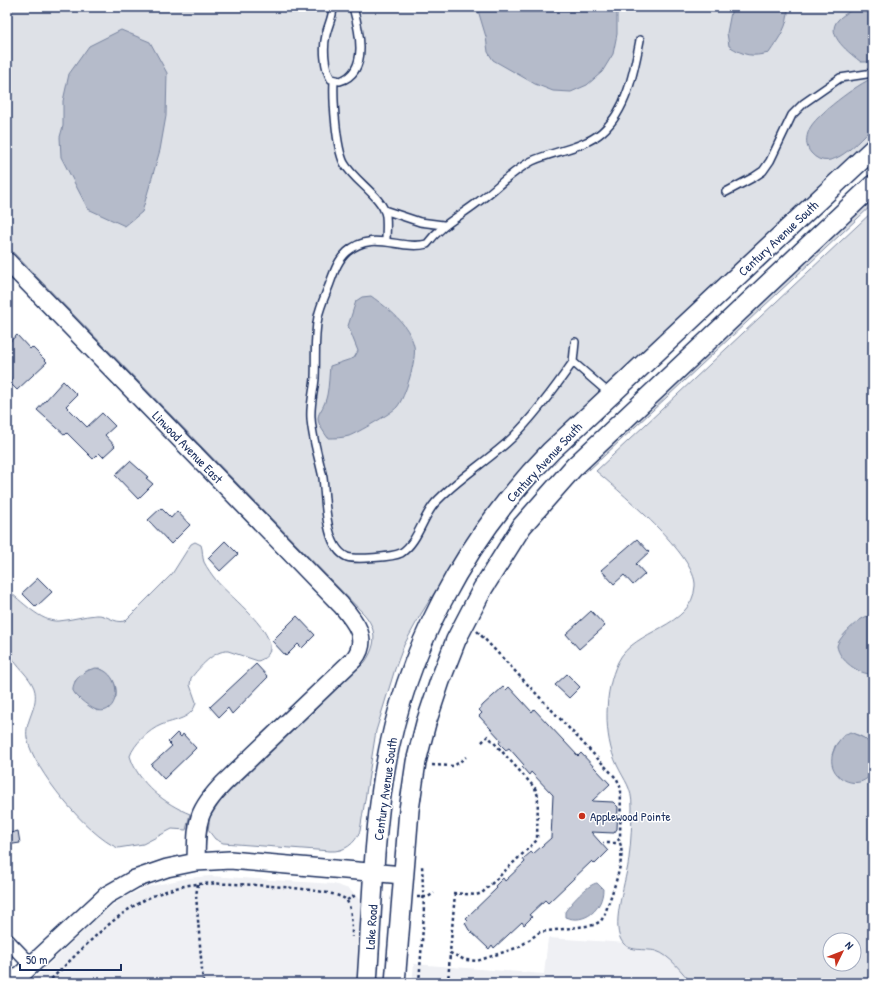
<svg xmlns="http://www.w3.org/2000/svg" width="880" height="990" viewBox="0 0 880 990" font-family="'Patrick Hand',sans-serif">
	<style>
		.built { fill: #eff0f4 }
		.green { fill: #dee1e7; stroke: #7c88a2; fill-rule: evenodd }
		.water { fill: #b5bbca; stroke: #77839f }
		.building { fill: #caceda; stroke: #1b2f5e }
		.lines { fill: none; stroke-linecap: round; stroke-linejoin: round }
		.service-casing { stroke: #1b2f5e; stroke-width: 10 }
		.minor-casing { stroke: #1b2f5e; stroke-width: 16 }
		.tertiary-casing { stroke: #1b2f5e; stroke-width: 20 }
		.secondary-casing { stroke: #1b2f5e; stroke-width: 22 }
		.path { stroke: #1b2f5e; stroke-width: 2.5; stroke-dasharray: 3 3; stroke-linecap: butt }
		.service { stroke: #fff; stroke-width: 7 }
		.minor { stroke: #fff; stroke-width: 13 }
		.tertiary { stroke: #fff; stroke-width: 17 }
		.secondary { stroke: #fff; stroke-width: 19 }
		.poi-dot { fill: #c8321e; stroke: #fff; stroke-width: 1.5 }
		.labels { text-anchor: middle; stroke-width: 3; stroke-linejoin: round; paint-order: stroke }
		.street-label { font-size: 13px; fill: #1b2f5e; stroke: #fff }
		.poi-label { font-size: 13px; fill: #1b2f5e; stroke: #fff; text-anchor: start }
	</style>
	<rect width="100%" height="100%" fill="#fff"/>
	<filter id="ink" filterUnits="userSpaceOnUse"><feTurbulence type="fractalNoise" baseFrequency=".025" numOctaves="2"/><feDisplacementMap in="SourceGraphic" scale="8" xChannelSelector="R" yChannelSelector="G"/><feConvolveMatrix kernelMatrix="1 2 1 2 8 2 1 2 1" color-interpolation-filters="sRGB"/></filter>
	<g filter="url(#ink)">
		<!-- built -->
		<path class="built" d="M 210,876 L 334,884 L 349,889 L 360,900 L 363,913 L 358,983 L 29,983 L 104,912 L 123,898 L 147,887 L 188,878 Z
			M 548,938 L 660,945 L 695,983 L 412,983 L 414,964 L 544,974 Z"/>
		<!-- green -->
		<path class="green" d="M 7,7 L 873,7 L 873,137 L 537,453 L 501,493 L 479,522 L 421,614 L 404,645 L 395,669 L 376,731 L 360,831 C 355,844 344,852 330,851 L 223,843 L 215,839 L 208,830 L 210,817 L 222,799 L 365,662 C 376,646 378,630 364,614 L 7,246 Z
			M 873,197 L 873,204 L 589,470 L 590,463 Z
			M 873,211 L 873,747 C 865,738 858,732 845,734 L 835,746 L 832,755 L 872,772 L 873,770 L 873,983 L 692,983 C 682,973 670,955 656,951 C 644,948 628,953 621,940 C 611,922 627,879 629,858 C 631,841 632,823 632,807 C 632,787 625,782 617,765 C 603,736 604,691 618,662 C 634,628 692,629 695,586 C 697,556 619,491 596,471 ZM 830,940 L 854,940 L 854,964 L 830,964 Z
			M 195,542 L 201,545 C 203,550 202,557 204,562 C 207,568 212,575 216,580 C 227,595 298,647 258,661 L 228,651 C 214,650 199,668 191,678 L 190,685 L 196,702 C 193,719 174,720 161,725 C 149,730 134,744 130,756 C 138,783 165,804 190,814 L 186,830 L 172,829 L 143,844 L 118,848 C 88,836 33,769 27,738 C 24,720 40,706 34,688 C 29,675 16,667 11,655 C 7,647 11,637 10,628 C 10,624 7,621 7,617 C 6,608 7,599 7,590 C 21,600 41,623 59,621 C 71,620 83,616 96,615 C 107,614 114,624 125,621 L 172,574 L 191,544 ZM 99,668 C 111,674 118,684 116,697 L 97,711 L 75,694 L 75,681 L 88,670 Z"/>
		<!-- water -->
		<path class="water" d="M 477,7 L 617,7 L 617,34 L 613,54 L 602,72 L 587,85 L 571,92 L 553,91 L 535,84 L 493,60 L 488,52 L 486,37 Z
			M 732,7 L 788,7 C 789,26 779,38 769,53 C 751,57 745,56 729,46 L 727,33 Z
			M 856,7 L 873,7 L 872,62 L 861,62 C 851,54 824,35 838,20 C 842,15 850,12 856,7 Z
			M 121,30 L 150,42 L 167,73 L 166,116 L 160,150 L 142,212 L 125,226 L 88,209 L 61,157 L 60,137 L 63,126 L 63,101 L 69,74 L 89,46 Z
			M 873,78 L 873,127 C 859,140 831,176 811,153 C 805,146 806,137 809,130 C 814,116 859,83 873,78 Z
			M 371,296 C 389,309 409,324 414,346 C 417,359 405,398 397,407 C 392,413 357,433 349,436 C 342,438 335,438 328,438 C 309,412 322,418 327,395 C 329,385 329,375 330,366 L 354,358 L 358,351 L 348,326 L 356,301 L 362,297 Z
			M 868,616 L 873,617 L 873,674 C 859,675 839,660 837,646 C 839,637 859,618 868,616 Z
			M 96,668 C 128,673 118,727 89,706 C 83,702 77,697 73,691 C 72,679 85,670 96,668 Z
			M 850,732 L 864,738 L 873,747 C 873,754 875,766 872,772 C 860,795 822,777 834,750 C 837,742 842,736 850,732 Z
			M 597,883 L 603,889 C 603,909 585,925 565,917 L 565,912 C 570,904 588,884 597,883 Z"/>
		<!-- building -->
		<path class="building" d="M 17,335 L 30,349 L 32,347 L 47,362 L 17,390 L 9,382 L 12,380 L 7,374 L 7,344 Z
			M 63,381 L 77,395 L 66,406 L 87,427 L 102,413 L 115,426 L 105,435 L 115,446 L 103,457 L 99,453 L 93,459 L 67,433 L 65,435 L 37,410 Z
			M 130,461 L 148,477 L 146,478 L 153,484 L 138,499 L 115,475 Z
			M 161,508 L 171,518 L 177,511 L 190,525 L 171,544 L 148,520 Z
			M 637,539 L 649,552 L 636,564 L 645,574 L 633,585 L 624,575 L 614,584 L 601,570 Z
			M 225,541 L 238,554 L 220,571 L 208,558 Z
			M 38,578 L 52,592 L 36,607 L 22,593 Z
			M 591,611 L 605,626 L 579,649 L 566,634 Z
			M 297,616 L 315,635 L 302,648 L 298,644 L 286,656 L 272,641 Z
			M 256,664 L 268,677 L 232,714 L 228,708 L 219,717 L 210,707 Z
			M 567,674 L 580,687 L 569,698 L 555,685 Z
			M 503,687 L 506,690 L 509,687 L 532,712 L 534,709 L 578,756 L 581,753 L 610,784 L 592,801 L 613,802 L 618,807 L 617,829 L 614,833 L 591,832 L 608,851 L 595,864 L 592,861 L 548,903 L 545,900 L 529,915 L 532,917 L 524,925 L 522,922 L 494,948 L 492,945 L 489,949 L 469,930 L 465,923 L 468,920 L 466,918 L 497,888 L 495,886 L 503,878 L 505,881 L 525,862 L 523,859 L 531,852 L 533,854 L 551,838 L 553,795 L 531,772 L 529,775 L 522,767 L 524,765 L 509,748 L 506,750 L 499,743 L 501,740 L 479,716 L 482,713 L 479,710 L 483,705 Z
			M 177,733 L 181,737 L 183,734 L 196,748 L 164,779 L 151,765 L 172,746 L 168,742 Z
			M 18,831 L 20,843 L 7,845 L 7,834 Z"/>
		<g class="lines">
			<!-- service casing -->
			<g class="service-casing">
				<path id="service" d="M 333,7 C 333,17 328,25 326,35 C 323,47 324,68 331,79 L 340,81 C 370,72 359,29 353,7
					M 334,81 C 333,100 336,147 344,163 C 354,181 383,197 386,216 C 387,225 386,233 386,241
					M 726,192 L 754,177 L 763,171 L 770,161 L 792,115 L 804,103 L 840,78 L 873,73
					M 384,210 L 420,222 L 443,225
					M 575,342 L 573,362 L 610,394
					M 573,362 C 555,388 535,415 512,438 C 488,461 458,478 435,503 C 422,518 418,542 401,553 C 393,557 356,560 347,557 C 324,547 326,499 323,478 C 319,458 312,438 311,418 C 310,404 314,391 315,378 C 316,358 314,337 318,317 C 320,306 326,294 330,283 C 334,272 338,260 347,252 C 373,229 400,251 427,244 C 442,224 459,217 478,202 C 496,189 512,171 532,161 C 554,151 584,148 602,132 C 627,110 634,71 640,40"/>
			</g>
			<!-- minor casing -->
			<g class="minor-casing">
				<path id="minor" d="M 7,940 L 31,965"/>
			</g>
			<!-- tertiary casing -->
			<g class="tertiary-casing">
				<path id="tertiary" d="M 7,261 L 341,605 C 355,621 370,639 354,659 L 224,783 C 195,813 197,822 196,862
					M 12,983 L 107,895 L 135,879 L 167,868 L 196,862 L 230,860 L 403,875"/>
			</g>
			<!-- secondary casing -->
			<g class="secondary-casing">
				<path id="secondary" d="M 367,983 C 372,914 373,843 384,775 C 404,652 464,540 551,451 L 873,149
					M 395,983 L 409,810 L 416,762 L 426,723 L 440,681 L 456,640 L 483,588 L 522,526 L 574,467 L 873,185"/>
			</g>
			<!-- path -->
			<path class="path" d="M 477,631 L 617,779 L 621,789 L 620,838 L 616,843 L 603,843
				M 432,765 L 454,766 L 466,757
				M 198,884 L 196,895 L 203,983
				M 453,893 L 476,895 L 482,893 L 537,840 L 538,796 L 535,788 L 488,736 L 480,744
				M 455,893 L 450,953 L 465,960 L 477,961 L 519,947 L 540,932 L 594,925 L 601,921 L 605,914 C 610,897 628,856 619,841
				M 417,897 L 428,897 L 434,893
				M 347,900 L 356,895
				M 47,983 C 78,954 108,919 146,899 C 161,892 182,885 198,884 C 220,882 330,887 345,899 C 352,904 352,928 352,937
				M 419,983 L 424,913 L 422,864
				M 448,983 L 450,953"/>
			<!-- service -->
			<use href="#service" class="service"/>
			<!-- minor -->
			<use href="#minor" class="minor"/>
			<!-- tertiary -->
			<use href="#tertiary" class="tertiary"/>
			<!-- secondary -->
			<use href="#secondary" class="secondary"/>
		</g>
	</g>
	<!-- markers -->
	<circle class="poi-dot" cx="582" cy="816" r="4"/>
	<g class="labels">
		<!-- street labels -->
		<g class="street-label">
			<text transform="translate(778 238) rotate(-43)" y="5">Century Avenue South</text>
			<text transform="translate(188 447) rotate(46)" y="5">Linwood Avenue East</text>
			<text transform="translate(544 462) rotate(-47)" y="5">Century Avenue South</text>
			<text transform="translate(385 789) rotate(-82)" y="5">Century Avenue South</text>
			<text transform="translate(371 927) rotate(-86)" y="5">Lake Road</text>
		</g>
		<!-- poi labels -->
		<g class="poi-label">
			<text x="590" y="821">Applewood Pointe</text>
		</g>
	</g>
	<!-- margin -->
	<rect width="880" height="990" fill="none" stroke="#fff" stroke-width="24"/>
	<rect x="12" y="12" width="856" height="966" fill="none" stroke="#1b2f5e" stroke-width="1.5" filter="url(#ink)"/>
	<!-- north arrow -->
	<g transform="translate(842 952) rotate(47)"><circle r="19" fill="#ffffff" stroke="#a4acbf"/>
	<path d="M0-3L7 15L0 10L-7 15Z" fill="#c8321e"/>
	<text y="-6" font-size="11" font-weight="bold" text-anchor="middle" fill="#1b2f5e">N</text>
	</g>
	<!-- scale -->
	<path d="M20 964v6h101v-6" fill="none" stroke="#1b2f5e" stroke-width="2"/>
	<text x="26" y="964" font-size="12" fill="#1b2f5e" stroke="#ffffff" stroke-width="3" paint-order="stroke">50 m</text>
</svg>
